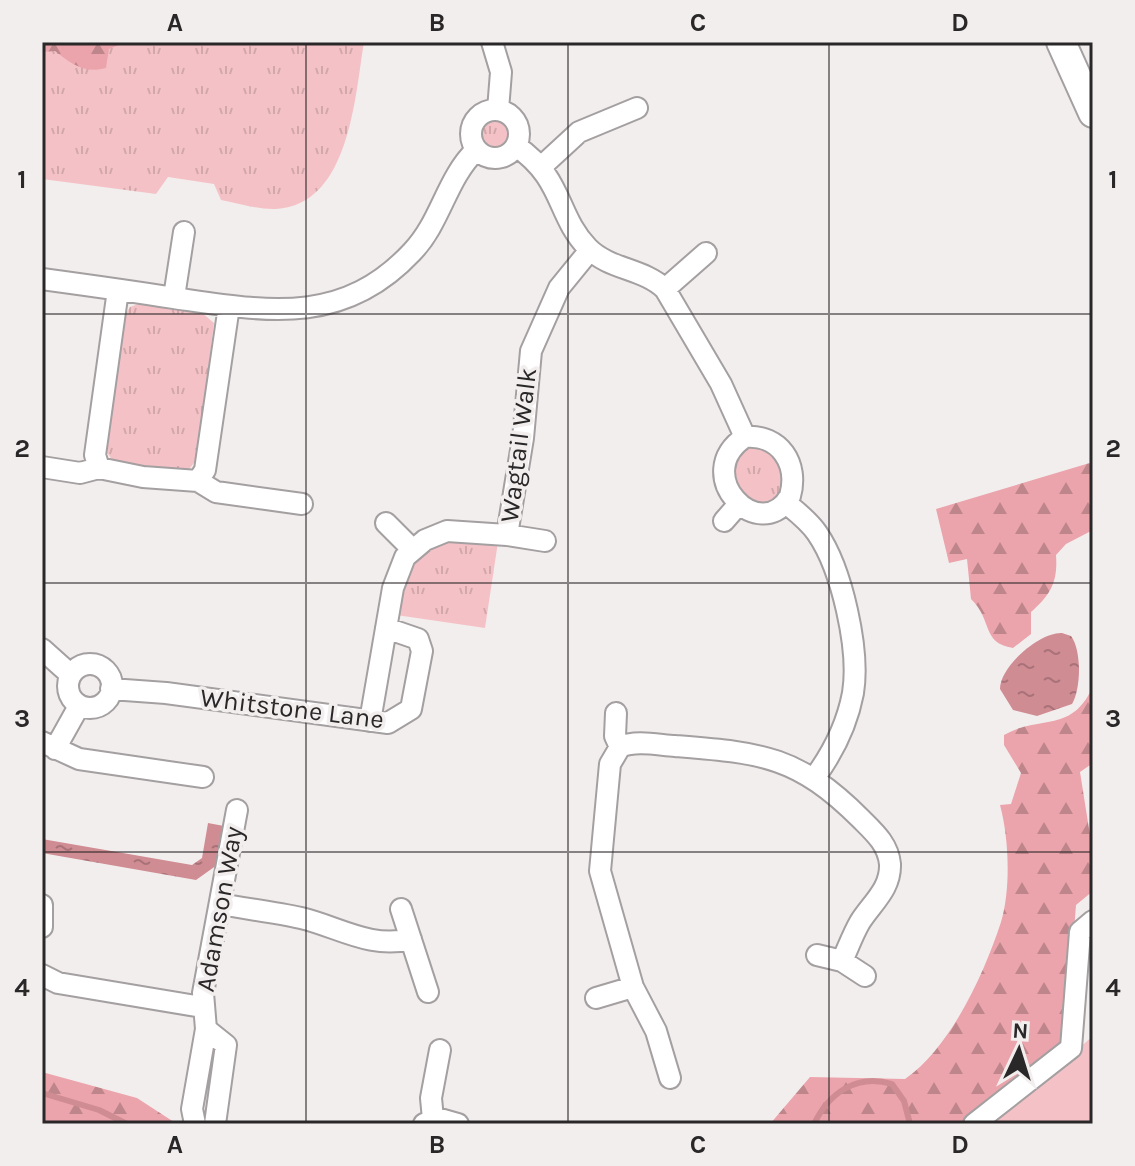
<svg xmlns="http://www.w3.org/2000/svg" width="1135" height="1166" viewBox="0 0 1135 1166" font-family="Karla,sans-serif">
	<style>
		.grass { fill: url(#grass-tufts) }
		.forest { fill: url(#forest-firs) }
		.green { fill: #f4c2c6 }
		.water { fill: url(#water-ripples) }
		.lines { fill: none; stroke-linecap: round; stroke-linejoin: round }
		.stream { stroke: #d08c93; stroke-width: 6 }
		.street-casing { stroke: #a49fa0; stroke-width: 24 }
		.secondary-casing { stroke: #a49fa0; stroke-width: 32 }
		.street { stroke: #fff; stroke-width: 20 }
		.secondary { stroke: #fff; stroke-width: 28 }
		.grid { fill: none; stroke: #292728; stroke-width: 2; stroke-opacity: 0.55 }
		.labels { text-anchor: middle; stroke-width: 7; stroke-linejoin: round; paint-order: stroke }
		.street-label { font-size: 26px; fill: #292728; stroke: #f3eeee }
		.neatline { fill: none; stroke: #292728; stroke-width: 3 }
		.grid-label { font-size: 26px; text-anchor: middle; font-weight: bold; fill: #292728 }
	</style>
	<defs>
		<pattern id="grass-tufts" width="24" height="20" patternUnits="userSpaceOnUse" patternTransform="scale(2)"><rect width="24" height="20" fill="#f4c2c6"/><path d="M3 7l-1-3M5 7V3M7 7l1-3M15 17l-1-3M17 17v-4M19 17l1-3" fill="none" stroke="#d1a7aa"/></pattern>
		<pattern id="forest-firs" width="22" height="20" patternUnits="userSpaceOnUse" patternTransform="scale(2)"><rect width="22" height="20" fill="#eba4ab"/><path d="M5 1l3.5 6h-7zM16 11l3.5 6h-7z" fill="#be868b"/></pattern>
		<pattern id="water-ripples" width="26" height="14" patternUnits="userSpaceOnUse" patternTransform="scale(2)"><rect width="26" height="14" fill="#d08c93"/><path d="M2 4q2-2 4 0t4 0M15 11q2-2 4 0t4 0" fill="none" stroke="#a97278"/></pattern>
	</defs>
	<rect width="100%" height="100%" fill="#f3eeee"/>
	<!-- grass -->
	<path class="grass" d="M 42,42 L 364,42 C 355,95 350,205 276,209 C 259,210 238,203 221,200 L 214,184 L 168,177 L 156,194 L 42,179 Z
		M479 134a16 16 0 1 1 32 0a16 16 0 1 1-32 0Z
		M 141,303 L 201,312 L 214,323 L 197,459 L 187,472 L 114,462 L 107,453 L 124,317 L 130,307 Z
		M 767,445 L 785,470 L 779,500 L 759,506 L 732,485 L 733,463 L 744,446 Z
		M 444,540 L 498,542 L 485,628 L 396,615 C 404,573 408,563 444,540 Z"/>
	<!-- forest -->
	<path class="forest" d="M 42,42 L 126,42 L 109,49 L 106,68 C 85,74 71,64 55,51 L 43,52 Z
		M 1093,462 L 1093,530 L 1066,544 L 1056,555 C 1058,581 1051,595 1031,612 L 1031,634 L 1013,648 C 981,643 993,620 971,599 L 967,559 L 949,563 L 936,509 Z
		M 1093,686 L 1093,763 L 1080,772 L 1093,854 L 1093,891 L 1076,905 L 1065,1046 L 962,1124 L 770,1124 L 810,1077 L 905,1079 C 951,1047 984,974 1001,922 C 1011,889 1009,838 1000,805 L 1011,804 L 1021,773 L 1004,745 L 1004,735 C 1041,714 1072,734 1093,686 Z
		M 42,1072 L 137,1098 L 177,1124 L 42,1124 Z"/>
	<!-- green -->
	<path class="green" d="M 1093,1036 L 1093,1124 L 991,1124 Z"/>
	<!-- water -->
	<path class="water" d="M 1062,633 L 1071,636 C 1082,651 1081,689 1072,704 L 1037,716 L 1013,710 L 1000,689 C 1000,666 1040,632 1062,633 Z
		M 208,823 L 224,826 L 217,865 L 196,880 L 42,853 L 42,839 L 192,865 L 202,858 Z"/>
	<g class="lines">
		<!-- stream -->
		<path class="stream" d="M 42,1093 L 99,1110 L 127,1124
			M 814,1124 C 829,1093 857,1073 892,1084 L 904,1101 L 909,1120"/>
		<!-- street casing -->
		<g class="street-casing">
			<path id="street" d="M 492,42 L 501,72 L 498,110
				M471 134a24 24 0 1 1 48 0a24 24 0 1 1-48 0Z
				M 516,146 C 564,179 556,215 588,248 C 610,270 643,268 665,289 L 721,384 L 745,437
				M 541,167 L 579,132 L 637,108
				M 42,279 C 86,285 130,291 174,298 C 265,311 342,327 412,252 C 441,222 446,179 476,150
				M 665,289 L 706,253
				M 174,297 L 184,232
				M 745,437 C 780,434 799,464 790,496 C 760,547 689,474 745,437 Z
				M 42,467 L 80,473 L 99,468 L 143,477 L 198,481 L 205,470 L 229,306
				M 99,468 L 95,455 L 118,290
				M 198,481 L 216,492 L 302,504
				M 786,503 C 797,512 809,521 817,533 C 842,569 860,650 853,693 C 847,725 834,751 815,777
				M 724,521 L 738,505
				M 386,523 L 412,549
				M 507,535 L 545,541
				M 42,649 L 71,675
				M68 686a22 22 0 1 1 44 0a22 22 0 1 1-44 0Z
				M 111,689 L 166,693 L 388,723 L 411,709 L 422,651 L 418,639 L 386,628
				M 616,713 L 615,736 L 620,747
				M 370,721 L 393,588 L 405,557 L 425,540 L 447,531 L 507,535 L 523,438 L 531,351 L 559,288 L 590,250
				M 42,742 L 79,759 L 203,777
				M 55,749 L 79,706
				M 220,904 C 247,909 275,912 301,918 C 339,927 370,949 411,939
				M 42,905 L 42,927
				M 401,909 L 428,992
				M 817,955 L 842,961
				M 42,975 L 58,983 L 202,1007
				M 596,998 L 633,987
				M 206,1029 L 226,1045 L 215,1124
				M 670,1078 L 656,1031 L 633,987 L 600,871 L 610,764 L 620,747 C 636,740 658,745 675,746 C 761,753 797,755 861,819 C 874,832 888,844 890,864 C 891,889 872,903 860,922 C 853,934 848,948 842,961 L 865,976
				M 433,1119 L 431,1098 L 440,1050
				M 195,1124 L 192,1109 L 206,1029 L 203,993 L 237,810
				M 424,1124 L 437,1118 L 458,1124
				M 974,1124 L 1071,1048 L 1080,932 L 1093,921"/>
		</g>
		<!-- secondary casing -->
		<g class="secondary-casing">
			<path id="secondary" d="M 1061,42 L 1093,113"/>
		</g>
		<!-- street -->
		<use href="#street" class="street"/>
		<!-- secondary -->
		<use href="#secondary" class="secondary"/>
	</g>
	<!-- grid -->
	<path class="grid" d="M 306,42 L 306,1124M 568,42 L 568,1124M 829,42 L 829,1124M 42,314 L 1093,314M 42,583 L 1093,583M 42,852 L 1093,852"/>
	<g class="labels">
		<!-- street labels -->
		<g class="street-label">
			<text transform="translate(518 445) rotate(-83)" y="9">Wagtail Walk</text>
			<text transform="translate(292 708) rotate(7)" y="9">Whitstone Lane</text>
			<text transform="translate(219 909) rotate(-80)" y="9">Adamson Way</text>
		</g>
	</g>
	<!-- border -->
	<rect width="1135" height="1166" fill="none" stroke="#f3eeee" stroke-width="88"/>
	<!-- north arrow -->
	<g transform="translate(1019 1050) rotate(4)" stroke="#f3eeee" stroke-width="6" paint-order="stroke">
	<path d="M0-6L14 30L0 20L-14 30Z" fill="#292728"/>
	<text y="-12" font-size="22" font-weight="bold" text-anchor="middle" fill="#292728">N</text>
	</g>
	<rect x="44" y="44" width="1047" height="1078" class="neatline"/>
	<g class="grid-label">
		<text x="175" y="31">A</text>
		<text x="437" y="31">B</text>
		<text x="698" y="31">C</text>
		<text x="960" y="31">D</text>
		<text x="22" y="188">1</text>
		<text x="1113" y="188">1</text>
		<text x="22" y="457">2</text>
		<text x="1113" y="457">2</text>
		<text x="22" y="727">3</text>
		<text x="1113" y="727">3</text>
		<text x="22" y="996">4</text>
		<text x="1113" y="996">4</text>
		<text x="175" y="1153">A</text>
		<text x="437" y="1153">B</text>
		<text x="698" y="1153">C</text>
		<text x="960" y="1153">D</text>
	</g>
</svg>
